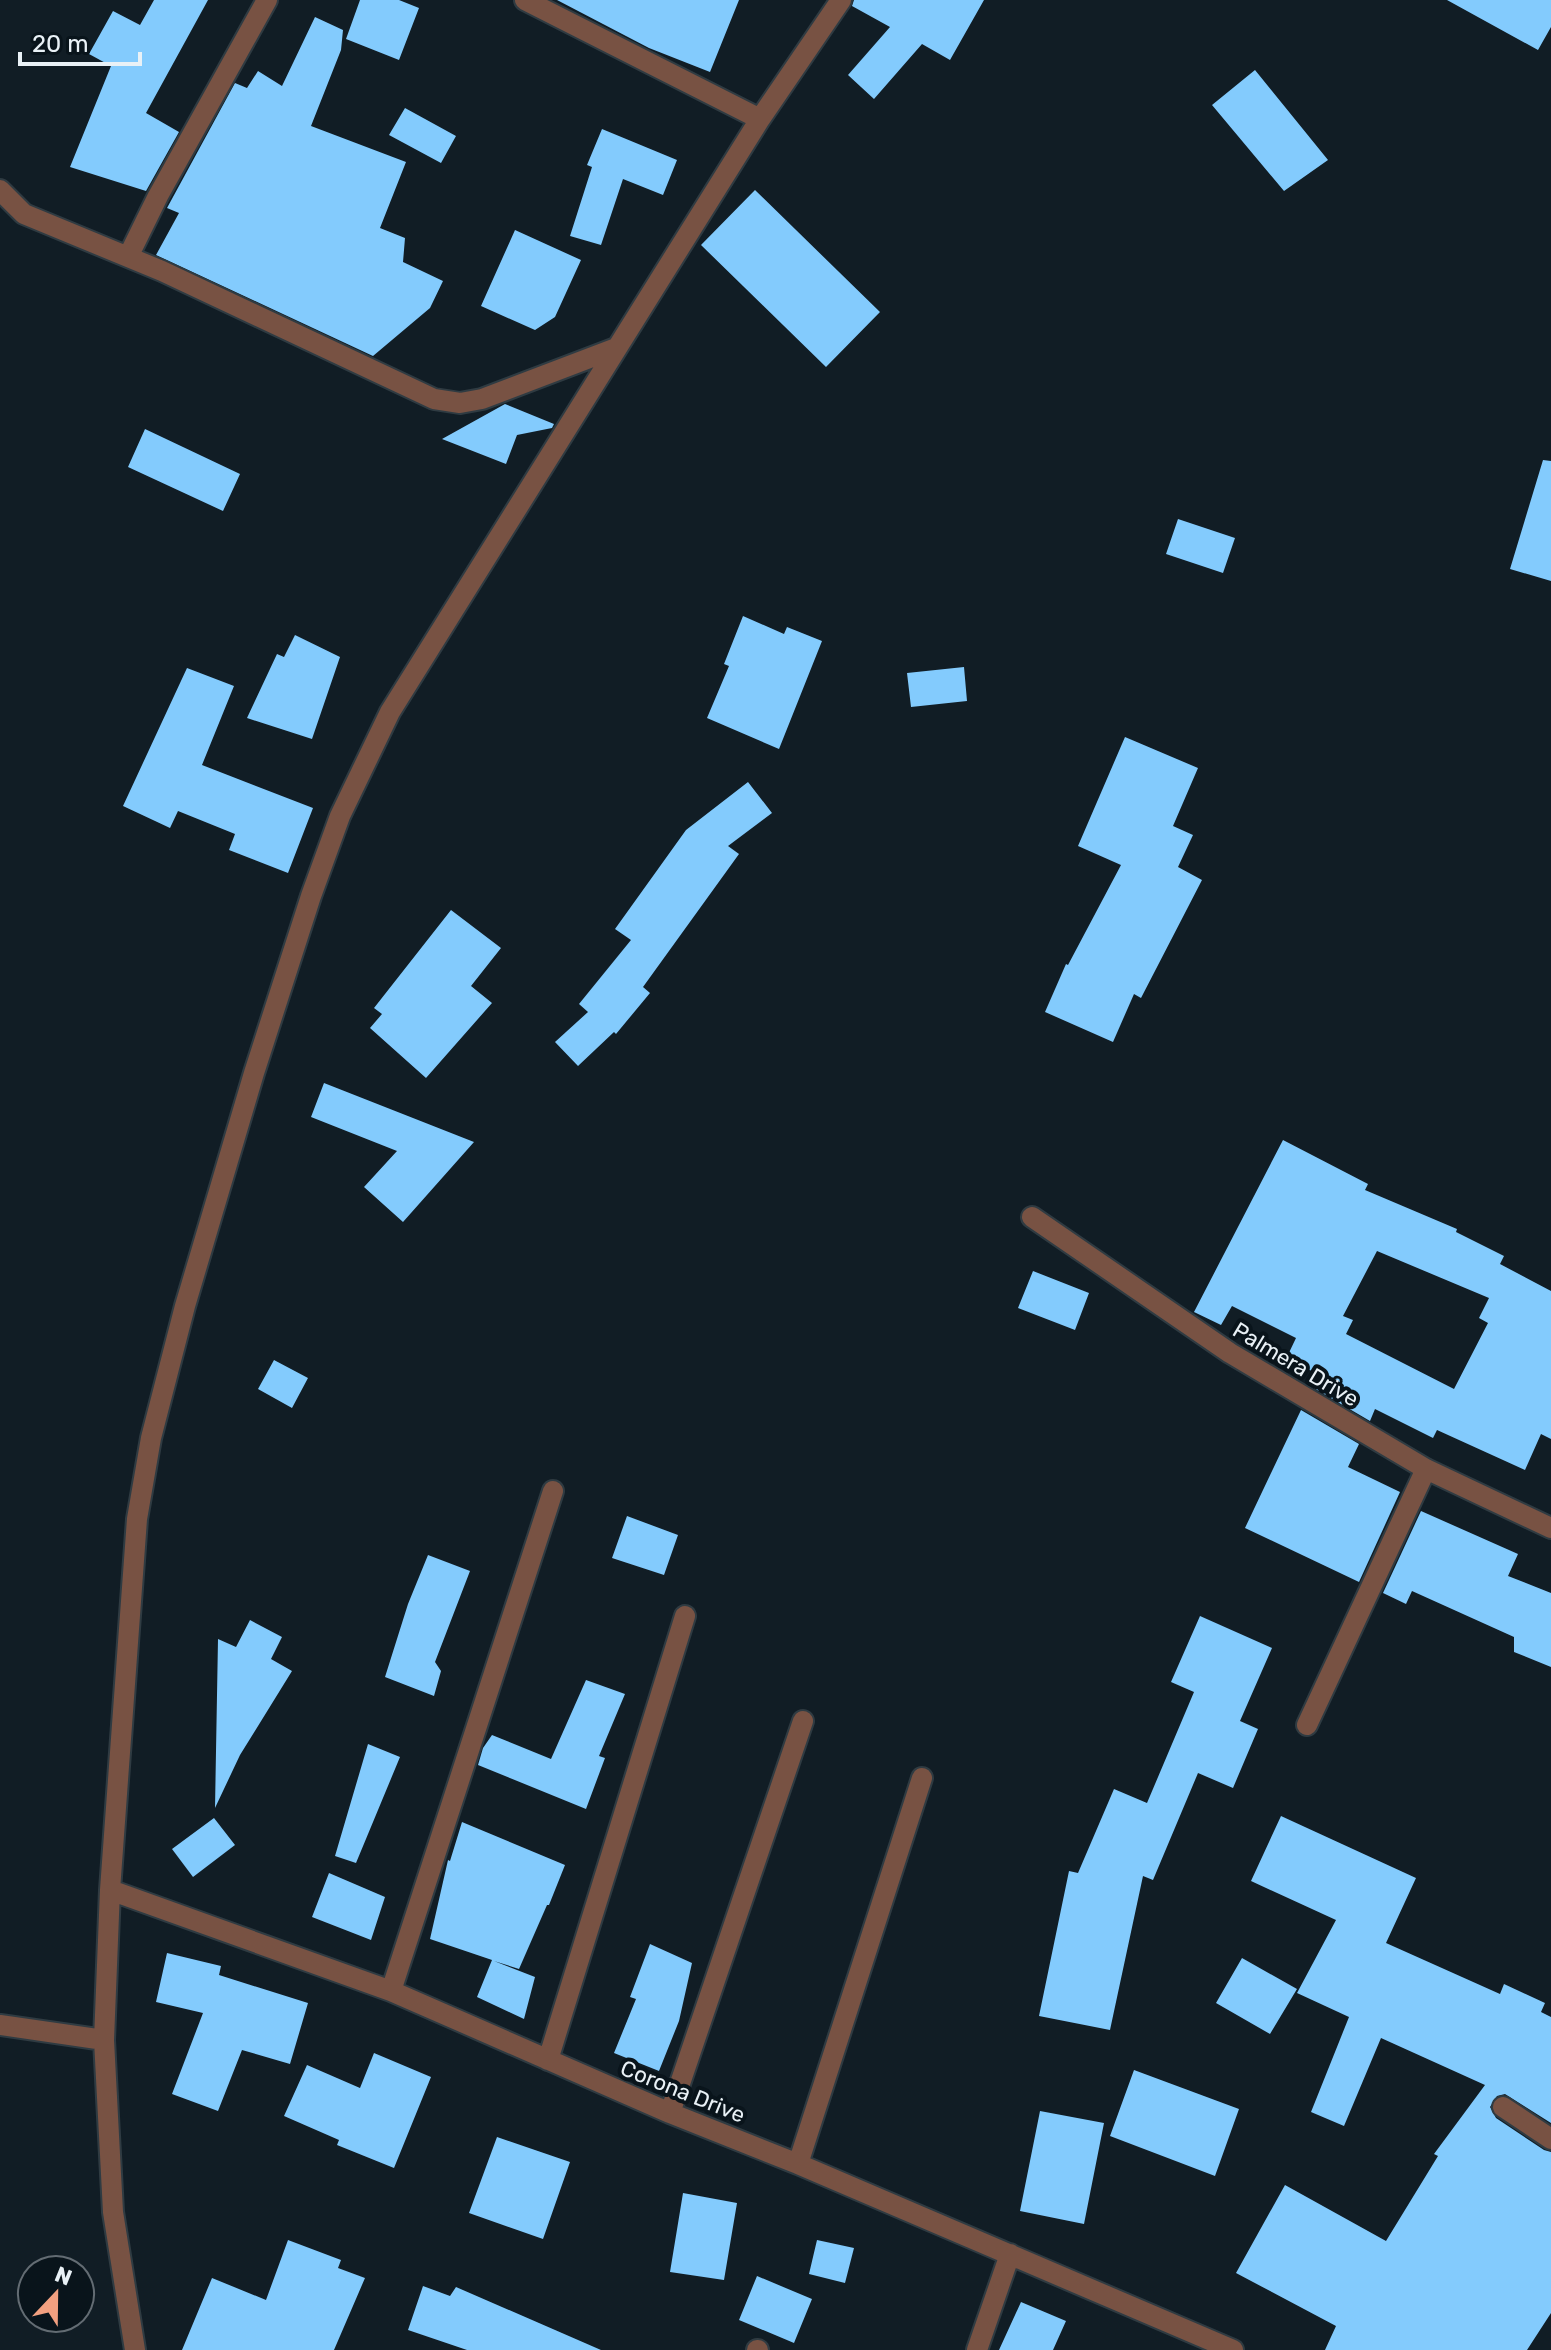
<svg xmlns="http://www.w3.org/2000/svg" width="1551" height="2350" viewBox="0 0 1551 2350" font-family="Rubik,sans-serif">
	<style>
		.building { fill: #83cbfd; fill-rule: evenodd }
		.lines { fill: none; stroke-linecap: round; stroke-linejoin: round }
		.minor-casing { stroke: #2f3b42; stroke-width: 24 }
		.minor { stroke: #785243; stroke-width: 20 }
		.labels { text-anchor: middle; stroke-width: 8; stroke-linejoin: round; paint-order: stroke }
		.street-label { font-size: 22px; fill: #e9f1f6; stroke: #09141b }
	</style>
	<rect width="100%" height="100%" fill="#111d25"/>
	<!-- building -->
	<path class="building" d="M 154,0 L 208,0 L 146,113 L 179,132 L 146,191 L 70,167 L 111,66 L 89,54 L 113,11 L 140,25 Z
		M 360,0 L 399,0 L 419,8 L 399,60 L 346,39 Z
		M 557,0 L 739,0 L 710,72 L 649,48 Z
		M 854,0 L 984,0 L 950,60 L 922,44 L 874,99 L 848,75 L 890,27 L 852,6 Z
		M 1447,0 L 1551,0 L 1551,27 L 1538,50 Z
		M 315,17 L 343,30 L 341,50 L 311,126 L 406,162 L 380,228 L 405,238 L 403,262 L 443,281 L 430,308 L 373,356 L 156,255 L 179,213 L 167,208 L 235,83 L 247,88 L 258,71 L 282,86 Z
		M 1255,70 L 1328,160 L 1284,191 L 1212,105 Z
		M 405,108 L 456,136 L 441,163 L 389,135 Z
		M 602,129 L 677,160 L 663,195 L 623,179 L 601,245 L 570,236 L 592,167 L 587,165 Z
		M 755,190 L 880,312 L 826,367 L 701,245 Z
		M 515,230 L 581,260 L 555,317 L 535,330 L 481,306 Z
		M 505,404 L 554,424 L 552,428 L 517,435 L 506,464 L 442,439 Z
		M 145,429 L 240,474 L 223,511 L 128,467 Z
		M 1543,460 L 1551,461 L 1551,581 L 1510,569 Z
		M 1178,519 L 1235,538 L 1223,573 L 1166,554 Z
		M 743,616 L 784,634 L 787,627 L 822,641 L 779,749 L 707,718 L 729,666 L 724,664 Z
		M 295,635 L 340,657 L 312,739 L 247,718 L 277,654 L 284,657 Z
		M 964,667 L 967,701 L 911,707 L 907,673 Z
		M 187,668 L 234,686 L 202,765 L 313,808 L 288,873 L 229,850 L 235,834 L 178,811 L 170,828 L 123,806 Z
		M 1125,737 L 1198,768 L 1173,826 L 1193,835 L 1178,867 L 1202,880 L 1141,998 L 1134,994 L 1113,1042 L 1045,1012 L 1066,964 L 1068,965 L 1121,865 L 1078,846 Z
		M 748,782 L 772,813 L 728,846 L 739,854 L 643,987 L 650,993 L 616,1034 L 614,1032 L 578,1066 L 555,1042 L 588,1012 L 579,1004 L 631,940 L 615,929 L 686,830 Z
		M 451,910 L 501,948 L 471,986 L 492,1003 L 426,1078 L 370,1028 L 382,1014 L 374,1008 Z
		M 324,1083 L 474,1142 L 403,1222 L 364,1187 L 397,1151 L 311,1117 Z
		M 1283,1140 L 1368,1184 L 1365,1190 L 1457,1229 L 1456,1232 L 1504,1256 L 1500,1264 L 1551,1291 L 1551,1439 L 1541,1434 L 1525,1470 L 1437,1430 L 1433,1438 L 1375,1409 L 1370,1421 L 1312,1387 L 1318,1374 L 1286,1359 L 1296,1338 L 1232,1306 L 1221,1325 L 1194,1312 ZM 1377,1251 L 1489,1298 L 1479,1318 L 1488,1323 L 1454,1389 L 1346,1334 L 1353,1320 L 1343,1316 Z
		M 1033,1271 L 1089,1293 L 1075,1330 L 1018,1308 Z
		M 274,1360 L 308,1378 L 292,1408 L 258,1389 Z
		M 1301,1410 L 1359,1444 L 1348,1467 L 1400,1492 L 1359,1582 L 1245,1528 Z
		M 1421,1511 L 1518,1554 L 1508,1576 L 1551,1593 L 1551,1667 L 1514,1652 L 1514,1637 L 1412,1591 L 1406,1604 L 1383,1593 Z
		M 627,1516 L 678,1535 L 664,1575 L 612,1558 Z
		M 428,1555 L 470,1571 L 435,1662 L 441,1671 L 434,1696 L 385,1677 L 408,1604 Z
		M 1200,1616 L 1272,1648 L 1240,1721 L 1258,1729 L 1233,1788 L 1198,1773 L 1153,1880 L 1143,1876 L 1110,2030 L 1039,2016 L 1069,1871 L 1078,1873 L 1114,1789 L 1147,1803 L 1194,1692 L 1171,1682 Z
		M 250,1620 L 282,1637 L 271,1659 L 292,1671 L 240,1755 L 215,1808 L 218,1639 L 236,1647 Z
		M 586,1680 L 625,1694 L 599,1756 L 605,1758 L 586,1809 L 478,1765 L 483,1748 L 492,1735 L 551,1759 Z
		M 368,1744 L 400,1757 L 356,1863 L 335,1856 Z
		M 1281,1816 L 1416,1878 L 1386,1943 L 1500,1994 L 1504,1984 L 1545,2003 L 1541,2012 L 1551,2017 L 1551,2123 L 1505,2094 L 1497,2096 L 1490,2107 L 1496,2118 L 1544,2150 L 1551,2152 L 1551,2313 L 1527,2350 L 1325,2350 L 1336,2326 L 1236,2273 L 1285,2185 L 1386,2241 L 1438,2156 L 1434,2154 L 1485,2085 L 1381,2038 L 1344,2126 L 1311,2112 L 1349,2017 L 1297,1993 L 1336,1920 L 1251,1881 Z
		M 214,1818 L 235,1845 L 193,1877 L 172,1849 Z
		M 462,1822 L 565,1865 L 549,1905 L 547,1905 L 519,1969 L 494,1961 L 535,1977 L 524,2019 L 477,1997 L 492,1960 L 430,1939 L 448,1860 L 450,1861 Z
		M 329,1873 L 385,1897 L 371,1940 L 312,1917 Z
		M 650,1944 L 692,1963 L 679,2021 L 659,2071 L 614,2053 L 636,1999 L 630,1997 Z
		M 167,1953 L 221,1966 L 219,1975 L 308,2003 L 290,2064 L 242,2050 L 218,2111 L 172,2094 L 203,2013 L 156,2002 Z
		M 1242,1958 L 1297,1989 L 1270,2034 L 1216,2003 Z
		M 374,2053 L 431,2077 L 394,2168 L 337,2145 L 339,2140 L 284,2116 L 307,2065 L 360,2088 Z
		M 1134,2070 L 1239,2109 L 1215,2176 L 1110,2136 Z
		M 1040,2111 L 1104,2123 L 1084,2224 L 1020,2211 Z
		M 497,2137 L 570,2162 L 543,2239 L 469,2213 Z
		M 683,2193 L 737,2203 L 724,2280 L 670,2272 Z
		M 288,2240 L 341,2260 L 338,2268 L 365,2278 L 334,2350 L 182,2350 L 212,2278 L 266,2300 Z
		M 817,2240 L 854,2248 L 845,2283 L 809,2274 Z
		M 757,2276 L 812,2299 L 794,2343 L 739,2320 Z
		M 423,2286 L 450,2296 L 456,2287 L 601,2350 L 467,2350 L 408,2330 Z
		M 1021,2302 L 1066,2321 L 1053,2350 L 999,2350 Z"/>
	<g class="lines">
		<!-- minor casing -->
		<g class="minor-casing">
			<path id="minor" d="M 525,0 L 760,119
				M 0,190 L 24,214 L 162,271 L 434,399 L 460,403 L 482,399 L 616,348
				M 128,257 L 158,196 L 267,0
				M 1032,1217 L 1230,1353 L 1426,1469 L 1551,1528
				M 1307,1725 L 1426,1469
				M 110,1890 L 391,1991 L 670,2113 L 798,2164 L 1233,2350
				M 391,1991 L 553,1491
				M 0,2025 L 104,2040
				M 548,2060 L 685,1616
				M 1503,2107 L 1551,2139
				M 670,2113 L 803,1721
				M 798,2164 L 922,1778
				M 135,2350 L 113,2212 L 104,2040 L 110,1890 L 137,1519 L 151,1438 L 185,1306 L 254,1073 L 311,896 L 340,816 L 390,712 L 760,119 L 841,0
				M 757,2350 L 758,2350
				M 977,2350 L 1010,2254"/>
		</g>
		<!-- minor -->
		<use href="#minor" class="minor"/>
	</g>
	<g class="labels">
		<!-- street labels -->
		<g class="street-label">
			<text transform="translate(1296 1364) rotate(31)" y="8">Palmera Drive</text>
			<text transform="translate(683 2091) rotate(22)" y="8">Corona Drive</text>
		</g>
	</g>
	<!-- north arrow -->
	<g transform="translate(56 2294) rotate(22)"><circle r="38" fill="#09141b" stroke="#636c73" stroke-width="2"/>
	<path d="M0-6L14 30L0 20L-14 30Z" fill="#f2a080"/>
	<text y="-12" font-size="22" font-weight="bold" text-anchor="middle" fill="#e9f1f6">N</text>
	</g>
	<!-- scale -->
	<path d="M20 52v12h120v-12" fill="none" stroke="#e9f1f6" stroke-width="4"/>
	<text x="32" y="52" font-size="24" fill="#e9f1f6" stroke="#09141b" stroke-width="6" paint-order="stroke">20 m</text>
</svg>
